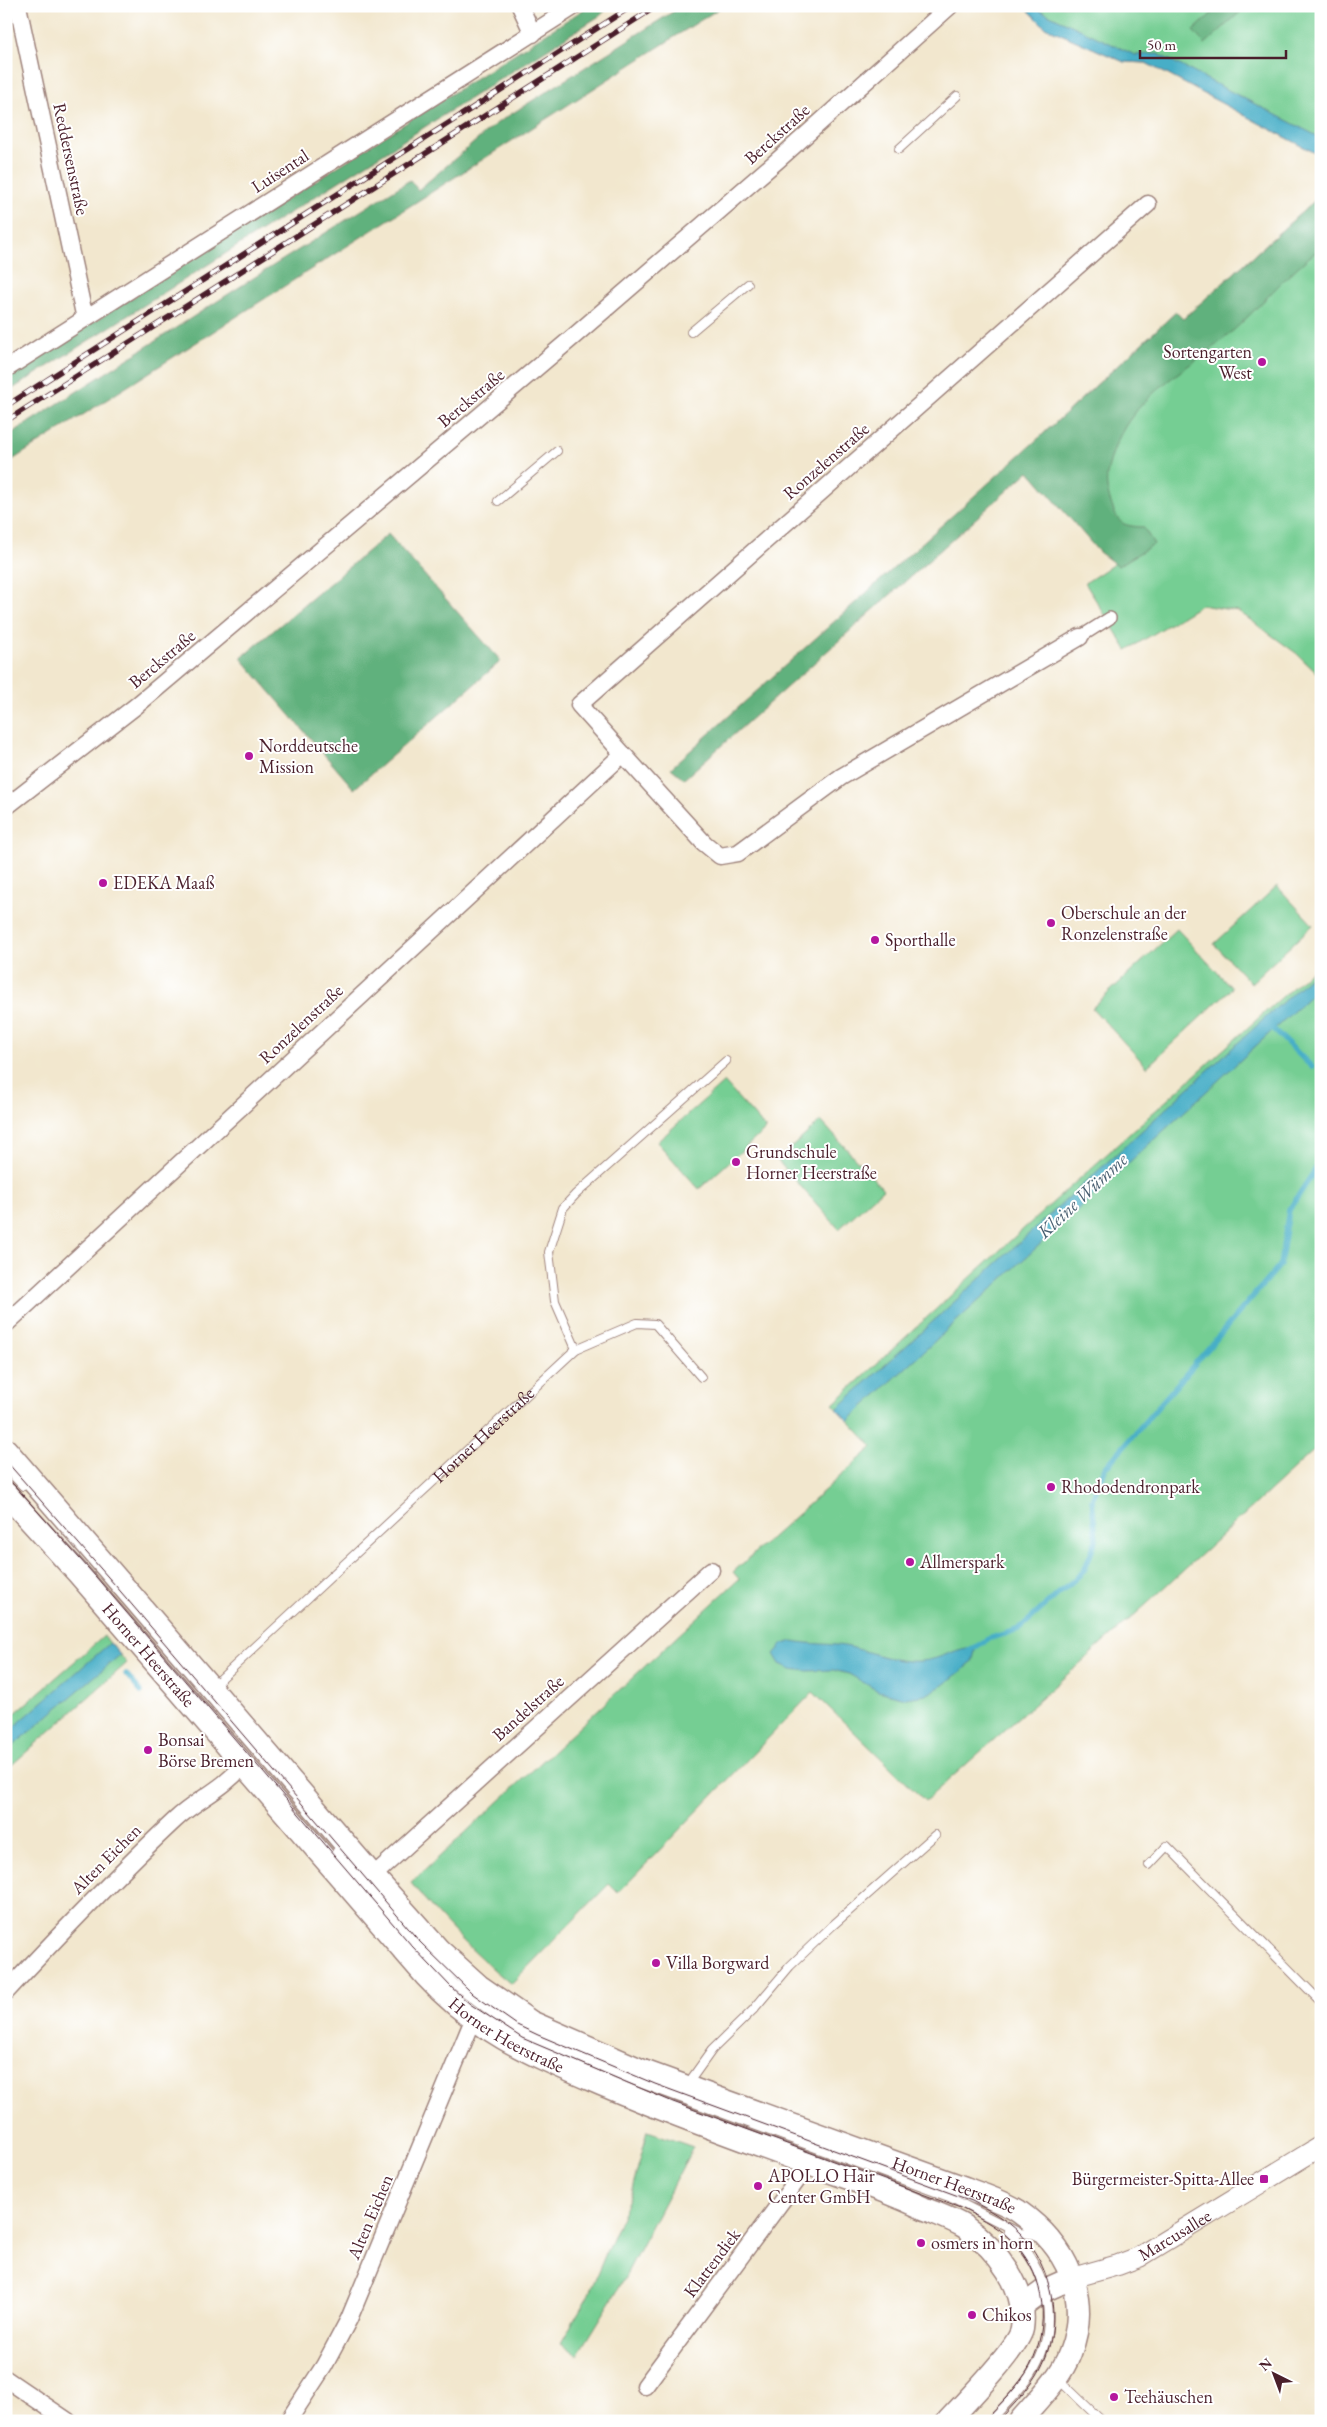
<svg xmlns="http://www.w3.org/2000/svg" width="1327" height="2427" viewBox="0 0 1327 2427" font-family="'EB Garamond',serif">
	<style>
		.green { fill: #75ce93; stroke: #60765f }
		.forest { fill: #60b17d; stroke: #556854 }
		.water { fill: #47aec7; stroke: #486679 }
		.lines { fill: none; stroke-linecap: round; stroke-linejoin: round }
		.stream { stroke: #47aec7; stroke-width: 5.5 }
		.service-casing { stroke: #9e837c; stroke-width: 10 }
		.pedestrian-casing { stroke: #9e837c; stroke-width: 14 }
		.minor-casing { stroke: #9e837c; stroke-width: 19 }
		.tertiary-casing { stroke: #9e837c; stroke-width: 22 }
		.secondary-casing { stroke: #9e837c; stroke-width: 25 }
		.service { stroke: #fff; stroke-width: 8 }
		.pedestrian { stroke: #fff; stroke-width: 11 }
		.minor { stroke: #fff; stroke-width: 16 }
		.tertiary { stroke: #fff; stroke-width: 20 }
		.secondary { stroke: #fff; stroke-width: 22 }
		.tram { stroke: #4a1f2b; stroke-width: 1 }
		.rail-casing { stroke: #4a1f2b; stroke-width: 5.5 }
		.rail { stroke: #fff; stroke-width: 4; stroke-dasharray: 11; stroke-linecap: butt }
		.poi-dot { fill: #b5179e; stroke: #fff; stroke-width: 2 }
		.labels { text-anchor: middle; stroke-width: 4; stroke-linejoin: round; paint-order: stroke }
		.street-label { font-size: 18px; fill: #4a1f2b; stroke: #fff }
		.poi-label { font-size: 18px; fill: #4a1f2b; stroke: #fff; text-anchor: start }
		.water-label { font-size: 19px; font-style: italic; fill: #495f71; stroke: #fff }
	</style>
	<rect width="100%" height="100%" fill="#fff"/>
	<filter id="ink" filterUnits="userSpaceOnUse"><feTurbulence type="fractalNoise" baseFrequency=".02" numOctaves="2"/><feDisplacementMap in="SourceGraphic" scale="10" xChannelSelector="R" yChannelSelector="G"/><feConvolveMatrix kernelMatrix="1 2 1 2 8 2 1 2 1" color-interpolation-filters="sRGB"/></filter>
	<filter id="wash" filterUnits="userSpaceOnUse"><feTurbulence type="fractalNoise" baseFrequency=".0096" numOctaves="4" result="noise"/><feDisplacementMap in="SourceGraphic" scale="20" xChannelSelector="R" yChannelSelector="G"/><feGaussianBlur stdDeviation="1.12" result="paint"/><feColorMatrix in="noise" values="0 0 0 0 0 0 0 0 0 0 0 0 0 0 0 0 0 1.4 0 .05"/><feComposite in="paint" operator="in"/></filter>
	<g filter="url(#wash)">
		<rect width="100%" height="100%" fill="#f2e7ce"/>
		<!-- green -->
		<path class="green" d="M 1025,6 L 1321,6 L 1321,156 L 1146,63 L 1124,62 L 1045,27 Z
			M 1321,195 L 1321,677 L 1296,653 L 1238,611 L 1201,605 L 1127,650 L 1085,583 L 1140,547 L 1041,436 L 1176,312 L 1183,319 Z
			M 1277,886 L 1313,925 L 1251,983 L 1214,944 Z
			M 1177,929 L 1232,988 L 1147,1067 L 1092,1008 Z
			M 1321,962 L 1321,1444 L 1149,1602 L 925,1801 L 813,1692 L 618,1893 L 609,1884 L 511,1984 C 474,1954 441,1920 411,1883 L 739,1579 L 733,1572 L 873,1447 L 833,1404 L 1011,1240 Z
			M 724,1082 L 766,1129 L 699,1189 L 657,1142 Z
			M 821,1121 L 883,1189 L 839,1229 L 777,1160 Z
			M 104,1636 L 127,1663 L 6,1770 L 6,1721 Z
			M 648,2131 L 693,2147 L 618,2290 L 578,2355 L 561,2343 L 588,2296 L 630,2196 Z"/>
		<!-- forest -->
		<path class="forest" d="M 589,6 L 610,6 L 601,15 L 6,393 L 6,378 Z
			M 682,6 L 723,6 L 6,464 L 6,437 L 255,277 L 410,180 L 418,190 L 497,123 Z
			M 1220,6 L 1247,6 L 1205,44 L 1193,31 Z
			M 1321,195 L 1321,248 C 1285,274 1259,309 1226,337 C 1182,374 1131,396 1112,455 C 1106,474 1104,483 1111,503 C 1118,524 1122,526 1143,527 L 1154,544 L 1118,566 L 1099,552 L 1029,471 L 684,779 L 671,768 L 1041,436 L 1176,312 L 1183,319 Z
			M 388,534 L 501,661 L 354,789 L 241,658 Z"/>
		<!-- water -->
		<path class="water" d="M 1037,9 L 1135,55 L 1158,54 L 1321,138 L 1321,156 L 1146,63 L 1124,62 L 1045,27 L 1029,11 Z
			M 1321,967 L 1321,986 L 848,1421 L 837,1409 Z
			M 793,1641 C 812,1645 831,1643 850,1647 C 874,1653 896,1663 921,1661 C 941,1660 956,1647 976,1647 L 972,1663 L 943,1685 L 926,1695 L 906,1698 L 878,1691 L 849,1674 L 833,1670 L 807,1671 L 791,1669 L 780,1664 L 774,1654 L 783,1644 Z
			M 110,1643 L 120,1655 L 6,1752 L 6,1734 Z"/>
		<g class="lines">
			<!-- stream -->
			<path class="stream" d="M 1269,1025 L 1312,1067
				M 971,1650 L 988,1639 L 1019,1629 L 1084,1571 L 1096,1540 L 1092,1499 L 1105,1468 L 1280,1265 L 1289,1210 L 1321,1161
				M 126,1674 L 141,1692"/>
		</g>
	</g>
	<g filter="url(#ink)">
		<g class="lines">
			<!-- service casing -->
			<g class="service-casing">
				<g id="service">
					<path d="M 899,149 L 957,96"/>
					<path d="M 691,332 L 748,284"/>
					<path d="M 498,501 L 557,451"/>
					<path d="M 576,1349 L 555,1301 L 549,1252 L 563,1208 L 576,1194 L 726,1061"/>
					<path d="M 6,1468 L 23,1486"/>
					<path id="s1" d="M 213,1686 L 576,1349 L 637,1323 L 655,1324 L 701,1377"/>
					<path d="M 337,1851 L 416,1944 L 453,1983 L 496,2016 L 524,2034 L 626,2078 L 949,2197 L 1020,2233 L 1038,2235"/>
					<path d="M 1149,1865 L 1167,1846 L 1321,2002"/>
					<path d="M 687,2085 L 712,2050 L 753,2010 L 790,1966 L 832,1926 L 935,1835"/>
					<path d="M 1057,2378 L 1102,2421"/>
					<path d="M 990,2421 C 1004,2406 1019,2392 1031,2374 C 1062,2326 1048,2268 1008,2231"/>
				</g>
			</g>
			<!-- pedestrian casing -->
			<g class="pedestrian-casing">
				<path id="pedestrian" d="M 1080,637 L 1110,618"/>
			</g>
			<!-- minor casing -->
			<g class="minor-casing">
				<path id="minor" d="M 18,6 L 85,319
					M 520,6 L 533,34
					M 6,369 L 575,6
					M 623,754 L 704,843 L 720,856 L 738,853 L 841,777 L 1080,637
					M 6,807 L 136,706 L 573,337 L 778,160 L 950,6
					M 6,1324 L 623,754 L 579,705 L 1148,204
					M 373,1876 L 711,1570
					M 6,1992 C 61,1933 116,1875 175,1820 C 197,1799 223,1790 243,1765
					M 6,2379 L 68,2421
					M 645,2386 L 809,2164
					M 288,2421 L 324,2366 L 349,2319 L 473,2020"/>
			</g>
			<!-- tertiary casing -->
			<g class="tertiary-casing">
				<g id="tertiary">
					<path id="s2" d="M 1072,2278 L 1118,2265 L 1139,2257 L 1321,2146"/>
				</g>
			</g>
			<!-- secondary casing -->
			<g class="secondary-casing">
				<g id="secondary">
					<path id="s3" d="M 6,1450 L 373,1876 L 439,1950 L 479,1986 L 531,2022 L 643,2071 L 965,2188 C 982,2195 1003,2201 1018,2211 C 1066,2245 1092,2296 1070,2353 C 1061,2378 1037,2401 1020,2421"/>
					<path id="s4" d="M 6,1494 L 78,1573 L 426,1976 C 480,2035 536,2056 608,2087 C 683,2119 760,2146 837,2174 C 866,2184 895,2195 923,2208 C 937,2214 952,2219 965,2227 C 997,2249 1028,2288 1022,2329 C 1019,2347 963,2405 948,2421"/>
					<path d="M 1022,2307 L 1045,2290 L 1072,2278"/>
				</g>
			</g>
			<!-- service -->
			<use href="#service" class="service"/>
			<!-- pedestrian -->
			<use href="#pedestrian" class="pedestrian"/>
			<!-- minor -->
			<use href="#minor" class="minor"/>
			<!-- tertiary -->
			<use href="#tertiary" class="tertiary"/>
			<!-- secondary -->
			<use href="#secondary" class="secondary"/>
			<!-- tram -->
			<path class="tram" d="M 6,1461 L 115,1585 L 420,1942 L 473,1994 L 517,2025 L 538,2035 L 655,2084 L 972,2201 C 989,2210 1006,2219 1020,2233 C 1057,2272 1065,2336 1033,2381 C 1023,2395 1010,2409 998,2421
				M 6,1476 L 96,1577 L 412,1946 L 451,1987 L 470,2004 L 522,2038 L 673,2102 L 963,2209 C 982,2219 1002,2229 1016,2245 C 1046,2279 1050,2326 1030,2366 C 1019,2386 1000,2405 983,2421"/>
			<!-- rail casing -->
			<g class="rail-casing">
				<path id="rail" d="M 6,406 L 632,6
					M 6,421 L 657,6"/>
			</g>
			<!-- rail -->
			<use href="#rail" class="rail"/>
		</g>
	</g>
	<!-- markers -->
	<g class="poi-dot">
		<circle cx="1262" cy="362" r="5"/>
		<circle cx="249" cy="756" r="5"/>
		<circle cx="103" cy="883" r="5"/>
		<circle cx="1051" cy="923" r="5"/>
		<circle cx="875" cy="940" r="5"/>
		<circle cx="736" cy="1162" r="5"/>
		<circle cx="1051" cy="1487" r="5"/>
		<circle cx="910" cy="1562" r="5"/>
		<circle cx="148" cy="1750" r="5"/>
		<circle cx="656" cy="1963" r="5"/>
		<rect x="1259" y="2174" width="10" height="10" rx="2.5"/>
		<circle cx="758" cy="2186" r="5"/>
		<circle cx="921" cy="2243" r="5"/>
		<circle cx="972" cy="2315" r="5"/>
		<circle cx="1114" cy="2397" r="5"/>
	</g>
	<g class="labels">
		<!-- street labels -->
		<g class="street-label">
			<text transform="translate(777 134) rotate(-42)" y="6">Berckstraße</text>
			<text transform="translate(71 159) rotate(78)" y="6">Reddersenstraße</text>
			<text transform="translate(280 171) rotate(-33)" y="6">Luisental</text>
			<text transform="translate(471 398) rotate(-40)" y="6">Berckstraße</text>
			<text transform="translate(826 461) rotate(-41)" y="6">Ronzelenstraße</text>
			<text transform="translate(162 659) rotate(-40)" y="6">Berckstraße</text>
			<text transform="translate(301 1024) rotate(-43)" y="6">Ronzelenstraße</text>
			<text dy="6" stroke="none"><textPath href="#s1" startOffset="369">Horner Heerstraße</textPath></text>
			<text dy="6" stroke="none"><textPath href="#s4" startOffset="215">Horner Heerstraße</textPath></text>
			<text transform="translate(528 1708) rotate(-42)" y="6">Bandelstraße</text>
			<text transform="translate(106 1859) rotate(-45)" y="6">Alten Eichen</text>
			<text dy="6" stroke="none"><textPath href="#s4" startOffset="740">Horner Heerstraße</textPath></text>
			<text dy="6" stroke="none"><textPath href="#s3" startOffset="1232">Horner Heerstraße</textPath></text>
			<text transform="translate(370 2217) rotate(-67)" y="6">Alten Eichen</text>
			<text dy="6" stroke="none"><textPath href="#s2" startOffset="112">Marcusallee</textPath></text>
			<text transform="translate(712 2263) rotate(-53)" y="6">Klattendiek</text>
		</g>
		<!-- poi labels -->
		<g class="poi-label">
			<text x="1252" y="358" text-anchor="end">Sortengarten<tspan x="1252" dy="21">West</tspan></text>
			<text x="259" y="752">Norddeutsche<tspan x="259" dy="21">Mission</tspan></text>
			<text x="113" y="889">EDEKA Maaß</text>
			<text x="1061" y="919">Oberschule an der<tspan x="1061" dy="21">Ronzelenstraße</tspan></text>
			<text x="885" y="946">Sporthalle</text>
			<text x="746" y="1158">Grundschule<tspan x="746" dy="21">Horner Heerstraße</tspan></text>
			<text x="1061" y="1493">Rhododendronpark</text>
			<text x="920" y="1568">Allmerspark</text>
			<text x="158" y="1746">Bonsai<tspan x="158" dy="21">Börse Bremen</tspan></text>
			<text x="666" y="1969">Villa Borgward</text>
			<text x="768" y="2182">APOLLO Hair<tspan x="768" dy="21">Center GmbH</tspan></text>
			<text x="1254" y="2185" text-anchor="end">Bürgermeister-Spitta-Allee</text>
			<text x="931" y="2249">osmers in horn</text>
			<text x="982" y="2321">Chikos</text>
			<text x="1124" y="2403">Teehäuschen</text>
		</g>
		<!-- water labels -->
		<g class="water-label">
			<text transform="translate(1082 1195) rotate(-43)" y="7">Kleine Wümme</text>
		</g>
	</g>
	<!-- margin -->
	<rect width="1327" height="2427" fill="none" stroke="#fff" stroke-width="25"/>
	<!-- north arrow -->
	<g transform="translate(1274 2374) rotate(318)" stroke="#ffffff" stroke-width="4" paint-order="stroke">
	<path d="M0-4L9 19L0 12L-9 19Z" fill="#4a1f2b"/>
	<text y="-8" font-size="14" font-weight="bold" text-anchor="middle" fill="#4a1f2b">N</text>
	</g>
	<!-- scale -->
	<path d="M1140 50v8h146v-8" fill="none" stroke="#4a1f2b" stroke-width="2.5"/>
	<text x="1147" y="50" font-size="15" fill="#4a1f2b" stroke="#ffffff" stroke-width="4" paint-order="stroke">50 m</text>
</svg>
